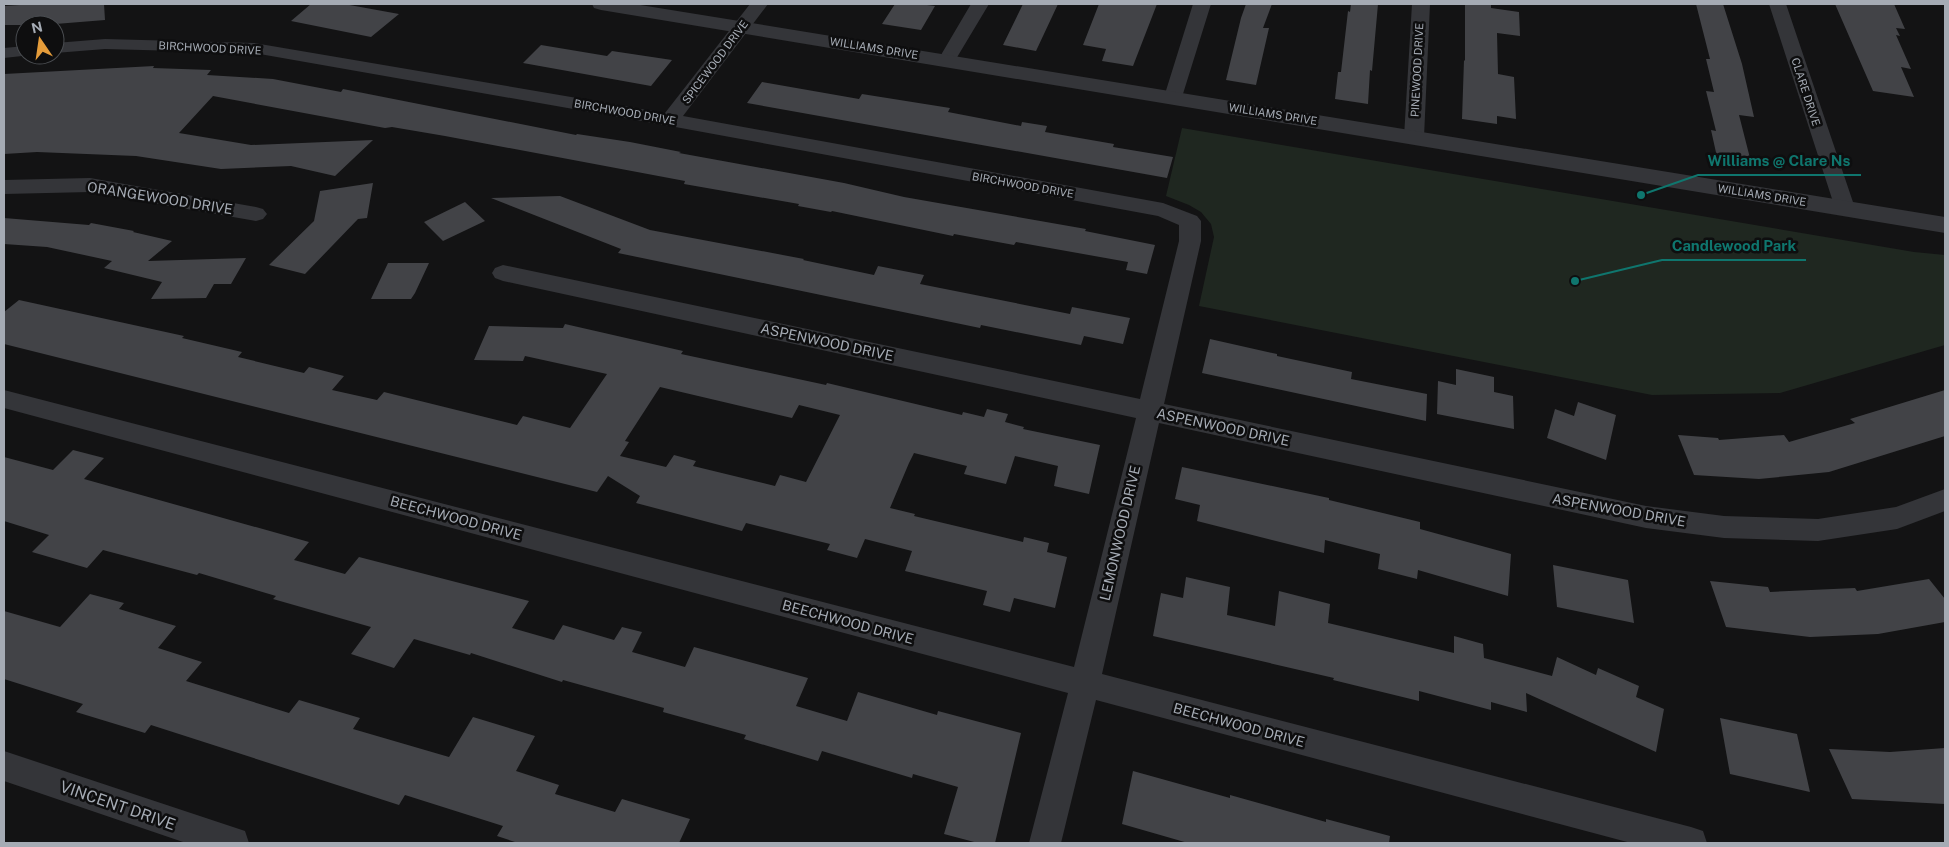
<svg xmlns="http://www.w3.org/2000/svg" width="1949" height="847" viewBox="0 0 1949 847" font-family="'Public Sans',sans-serif">
	<style>
		.green { fill: #1f2720 }
		.building { fill: #424347; fill-rule: evenodd }
		.lines { fill: none; stroke-linecap: round; stroke-linejoin: round }
		.minor { fill: #343539; fill-rule: evenodd }
		.tertiary { fill: #343539; fill-rule: evenodd }
		.labels { text-anchor: middle; stroke-width: 5; stroke-linejoin: round; paint-order: stroke }
		.far-street-label { font-size: 11px; fill: #a5abb4; stroke: #0e0e0f }
		.street-label { font-size: 14px; fill: #a5abb4; stroke: #0e0e0f }
		.near-street-label { font-size: 16px; fill: #a5abb4; stroke: #0e0e0f }
		.leader { fill: none; stroke: #0f766e; stroke-width: 2 }
		.callout-dot { fill: #0f766e; stroke: #0e0e0f; stroke-width: 2 }
		.callout-label { font-size: 15px; text-anchor: middle; font-weight: bold; fill: #0f766e; stroke: #0e0e0f; stroke-width: 5; stroke-linejoin: round; paint-order: stroke }
	</style>
	<rect width="100%" height="100%" fill="#131314"/>
	<!-- green -->
	<path class="green" d="M 1182,128 L 1914,252 L 1945,255 L 1945,345 L 1780,393 L 1652,395 L 1199,306 L 1214,237 L 1211,224 L 1201,212 L 1189,205 L 1166,196 Z"/>
	<!-- building -->
	<path class="building" d="M 35,4 L 104,4 L 105,20 L 43,25 L 4,25 L 4,6 Z
		M 311,4 L 344,4 L 399,14 L 371,37 L 291,21 Z
		M 895,4 L 919,4 L 935,6 L 921,30 L 882,24 Z
		M 1023,4 L 1058,4 L 1036,51 L 1003,45 Z
		M 1099,4 L 1157,4 L 1133,66 L 1102,61 L 1106,49 L 1083,45 Z
		M 1246,4 L 1272,4 L 1263,28 L 1269,28 L 1256,85 L 1226,80 L 1241,18 Z
		M 1351,4 L 1378,4 L 1372,71 L 1370,70 L 1368,104 L 1335,99 L 1338,72 L 1341,72 L 1348,11 L 1350,12 Z
		M 1465,4 L 1491,4 L 1491,8 L 1519,12 L 1520,36 L 1497,33 L 1498,74 L 1514,77 L 1516,119 L 1497,116 L 1497,124 L 1462,119 L 1464,60 L 1465,61 Z
		M 1696,4 L 1723,4 L 1742,64 L 1754,117 L 1739,115 L 1751,162 L 1717,157 L 1711,130 L 1716,131 L 1706,91 L 1714,92 L 1706,59 L 1710,59 Z
		M 1835,4 L 1894,4 L 1905,29 L 1896,28 L 1900,36 L 1896,35 L 1911,69 L 1901,67 L 1914,97 L 1873,91 Z
		M 541,45 L 607,56 L 612,51 L 672,60 L 651,86 L 523,63 Z
		M 154,66 L 153,68 L 211,70 L 207,75 L 273,79 L 341,92 L 343,89 L 576,135 L 577,134 L 630,142 L 681,152 L 679,153 L 844,183 L 904,197 L 1086,229 L 1085,231 L 1155,245 L 1147,274 L 1126,270 L 1128,262 L 1016,242 L 1014,245 L 954,234 L 953,236 L 832,211 L 831,212 L 798,206 L 799,204 L 684,184 L 685,181 L 445,136 L 392,127 L 385,128 L 213,96 L 179,133 L 251,145 L 373,140 L 335,176 L 291,166 L 221,169 L 136,156 L 37,152 L 4,154 L 4,74 Z
		M 762,82 L 859,99 L 862,94 L 950,108 L 948,112 L 1021,126 L 1022,122 L 1047,126 L 1045,132 L 1114,144 L 1113,147 L 1173,157 L 1167,178 L 747,103 Z
		M 373,183 L 367,218 L 358,219 L 305,274 L 269,265 L 314,221 L 320,191 Z
		M 560,196 L 650,230 L 804,259 L 803,260 L 874,275 L 878,266 L 924,275 L 920,284 L 1070,314 L 1072,307 L 1130,318 L 1123,344 L 1084,336 L 1081,345 L 981,325 L 980,328 L 618,253 L 621,249 L 491,198 Z
		M 465,202 L 485,221 L 443,241 L 424,222 Z
		M 4,218 L 89,225 L 91,223 L 134,231 L 133,232 L 172,241 L 148,261 L 246,258 L 231,284 L 214,284 L 206,298 L 151,299 L 162,282 L 104,268 L 112,261 L 47,247 L 4,244 Z
		M 388,263 L 429,263 L 415,293 L 411,299 L 371,299 Z
		M 19,300 L 184,336 L 182,338 L 242,352 L 238,357 L 304,373 L 309,367 L 344,376 L 332,390 L 377,400 L 384,392 L 517,425 L 523,416 L 570,428 L 607,374 L 525,356 L 523,361 L 474,360 L 489,326 L 563,328 L 565,324 L 683,351 L 681,354 L 826,385 L 827,383 L 962,415 L 963,412 L 984,417 L 987,409 L 1008,414 L 1005,422 L 1024,427 L 1023,429 L 1100,445 L 1089,494 L 1054,486 L 1058,466 L 1015,456 L 1006,484 L 964,474 L 967,466 L 914,453 L 909,463 L 890,508 L 915,514 L 914,516 L 1023,542 L 1024,537 L 1049,543 L 1047,552 L 1067,557 L 1055,608 L 1014,598 L 1010,612 L 983,605 L 987,591 L 905,571 L 912,551 L 865,539 L 857,558 L 827,550 L 830,544 L 746,523 L 742,531 L 636,503 L 640,496 L 608,476 L 597,492 L 4,344 L 4,312 ZM 660,387 L 792,418 L 799,405 L 840,415 L 806,482 L 780,475 L 775,486 L 693,466 L 696,461 L 674,455 L 666,467 L 620,456 L 629,442 L 625,441 Z
		M 1210,339 L 1277,354 L 1277,356 L 1352,372 L 1351,379 L 1427,394 L 1426,421 L 1202,373 Z
		M 1456,369 L 1494,377 L 1494,392 L 1513,396 L 1514,429 L 1437,414 L 1438,381 L 1456,385 Z
		M 1945,390 L 1945,436 L 1829,472 L 1759,479 L 1694,475 L 1678,435 L 1718,438 L 1719,440 L 1784,435 L 1789,442 L 1855,423 L 1850,419 Z
		M 1578,402 L 1616,415 L 1606,460 L 1547,438 L 1555,409 L 1574,416 Z
		M 73,450 L 104,458 L 84,479 L 309,542 L 294,560 L 345,574 L 359,557 L 529,601 L 512,628 L 554,640 L 563,625 L 614,640 L 622,627 L 642,632 L 632,652 L 685,667 L 694,647 L 808,678 L 796,706 L 847,721 L 858,692 L 937,715 L 938,711 L 1021,733 L 995,843 L 978,843 L 944,834 L 958,787 L 913,774 L 912,778 L 822,751 L 818,761 L 744,739 L 746,735 L 663,712 L 664,708 L 563,680 L 562,682 L 471,653 L 470,655 L 414,639 L 394,668 L 351,654 L 371,627 L 273,599 L 276,596 L 199,573 L 197,575 L 103,550 L 87,568 L 32,552 L 49,535 L 4,521 L 4,457 L 53,470 Z
		M 1182,467 L 1329,498 L 1329,500 L 1420,522 L 1420,529 L 1511,554 L 1508,596 L 1418,570 L 1417,579 L 1378,569 L 1380,554 L 1325,540 L 1324,553 L 1197,521 L 1200,505 L 1175,499 Z
		M 1553,565 L 1628,580 L 1634,623 L 1557,607 Z
		M 1186,577 L 1230,587 L 1227,615 L 1275,626 L 1279,591 L 1330,604 L 1328,623 L 1454,653 L 1454,636 L 1483,644 L 1484,658 L 1552,676 L 1557,657 L 1596,675 L 1598,668 L 1639,686 L 1636,697 L 1664,709 L 1656,752 L 1526,693 L 1527,712 L 1491,702 L 1491,710 L 1419,691 L 1419,701 L 1333,680 L 1334,678 L 1153,636 L 1161,593 L 1183,598 Z
		M 1929,579 L 1945,599 L 1945,622 L 1878,634 L 1810,637 L 1726,627 L 1710,581 L 1768,587 L 1770,592 L 1855,588 L 1857,591 Z
		M 90,594 L 124,603 L 119,609 L 176,626 L 158,648 L 202,662 L 186,681 L 289,713 L 299,700 L 360,718 L 353,729 L 449,757 L 473,717 L 535,736 L 516,771 L 559,785 L 555,794 L 615,812 L 622,799 L 690,819 L 679,843 L 518,843 L 497,836 L 503,826 L 405,795 L 399,805 L 151,725 L 145,733 L 76,712 L 83,704 L 4,679 L 4,611 L 60,627 Z
		M 1720,718 L 1797,734 L 1810,792 L 1730,774 Z
		M 1945,748 L 1945,804 L 1852,799 L 1829,749 L 1890,752 Z
		M 1133,771 L 1230,798 L 1230,795 L 1326,822 L 1326,819 L 1390,836 L 1389,843 L 1188,843 L 1122,824 Z"/>
	<g class="lines">
		<!-- minor -->
		<path class="minor" d="M 750,4 L 768,4 L 683,116 L 1163,203 L 1197,216 L 1201,221 L 1201,241 L 1164,404 L 1646,506 L 1724,516 L 1818,519 L 1896,507 L 1945,489 L 1945,511 L 1897,529 L 1818,541 L 1724,538 L 1646,528 L 1159,423 L 1102,674 L 1691,827 L 1703,831 L 1707,843 L 1631,843 L 1096,700 L 1061,843 L 1029,843 L 1068,693 L 4,408 L 4,390 L 1074,667 L 1136,418 L 503,281 L 495,278 L 492,273 L 495,268 L 503,265 L 1140,399 L 1179,241 L 1179,225 L 1158,216 L 670,126 L 254,53 L 105,49 L 55,53 L 55,43 L 105,39 L 254,43 L 665,113 Z
			M 971,4 L 989,4 L 953,64 L 947,65 L 941,64 L 938,60 Z
			M 1193,4 L 1211,4 L 1182,97 L 1180,101 L 1173,103 L 1166,101 L 1164,97 Z
			M 1412,4 L 1430,4 L 1424,137 L 1421,141 L 1414,143 L 1407,141 L 1404,137 Z
			M 1769,4 L 1786,4 L 1855,208 L 1852,213 L 1845,215 L 1838,213 L 1835,208 Z
			M 25,46 L 25,55 L 31,55 L 4,58 L 4,48 Z
			M 90,178 L 256,207 L 263,209 L 267,214 L 263,219 L 256,221 L 90,192 L 4,194 L 4,180 Z
			M 4,751 L 233,827 L 245,831 L 249,843 L 186,843 L 4,781 Z"/>
		<!-- tertiary -->
		<path class="tertiary" d="M 592,4 L 634,4 L 1945,217 L 1945,233 L 601,10 L 594,8 Z"/>
	</g>
	<g class="labels">
		<!-- far-street labels -->
		<g class="far-street-label">
			<text transform="translate(210 48) rotate(3)" y="4">BIRCHWOOD DRIVE</text>
			<text transform="translate(874 48) rotate(9)" y="4">WILLIAMS DRIVE</text>
			<text transform="translate(715 62) rotate(-53)" y="4">SPICEWOOD DRIVE</text>
			<text transform="translate(1417 70) rotate(-87)" y="4">PINEWOOD DRIVE</text>
			<text transform="translate(1806 92) rotate(72)" y="4">CLARE DRIVE</text>
			<text transform="translate(625 112) rotate(10)" y="4">BIRCHWOOD DRIVE</text>
			<text transform="translate(1273 114) rotate(9)" y="4">WILLIAMS DRIVE</text>
			<text transform="translate(1023 185) rotate(10)" y="4">BIRCHWOOD DRIVE</text>
			<text transform="translate(1762 195) rotate(9)" y="4">WILLIAMS DRIVE</text>
		</g>
		<!-- street labels -->
		<g class="street-label">
			<text transform="translate(160 198) rotate(9)" y="5">ORANGEWOOD DRIVE</text>
			<text transform="translate(827 342) rotate(12)" y="5">ASPENWOOD DRIVE</text>
			<text transform="translate(1223 427) rotate(12)" y="5">ASPENWOOD DRIVE</text>
			<text transform="translate(1619 510) rotate(10)" y="5">ASPENWOOD DRIVE</text>
			<text transform="translate(456 518) rotate(15)" y="5">BEECHWOOD DRIVE</text>
			<text transform="translate(1120 533) rotate(-77)" y="5">LEMONWOOD DRIVE</text>
			<text transform="translate(848 622) rotate(15)" y="5">BEECHWOOD DRIVE</text>
			<text transform="translate(1239 725) rotate(15)" y="5">BEECHWOOD DRIVE</text>
		</g>
		<!-- near-street labels -->
		<g class="near-street-label">
			<text transform="translate(118 805) rotate(19)" y="6">VINCENT DRIVE</text>
		</g>
	</g>
	<!-- callouts -->
	<path class="leader" d="M1641 195L1698 175H1861M1575 281L1662 260H1806"/>
	<g class="callout-dot">
		<circle cx="1641" cy="195" r="5"/>
		<circle cx="1575" cy="281" r="5"/>
	</g>
	<g class="callout-label">
		<text x="1779" y="166">Williams @ Clare Ns</text>
		<text x="1734" y="251">Candlewood Park</text>
	</g>
	<!-- border -->
	<rect width="1949" height="847" fill="none" stroke="#a5abb4" stroke-width="10"/>
	<!-- north arrow -->
	<g transform="translate(40 40) rotate(347)"><circle r="24" fill="#0e0e0f" stroke="#4a4d51"/>
	<path d="M0-4L9 19L0 12L-9 19Z" fill="#e59c3a"/>
	<text y="-8" font-size="14" font-weight="bold" text-anchor="middle" fill="#a5abb4">N</text>
	</g>
</svg>
